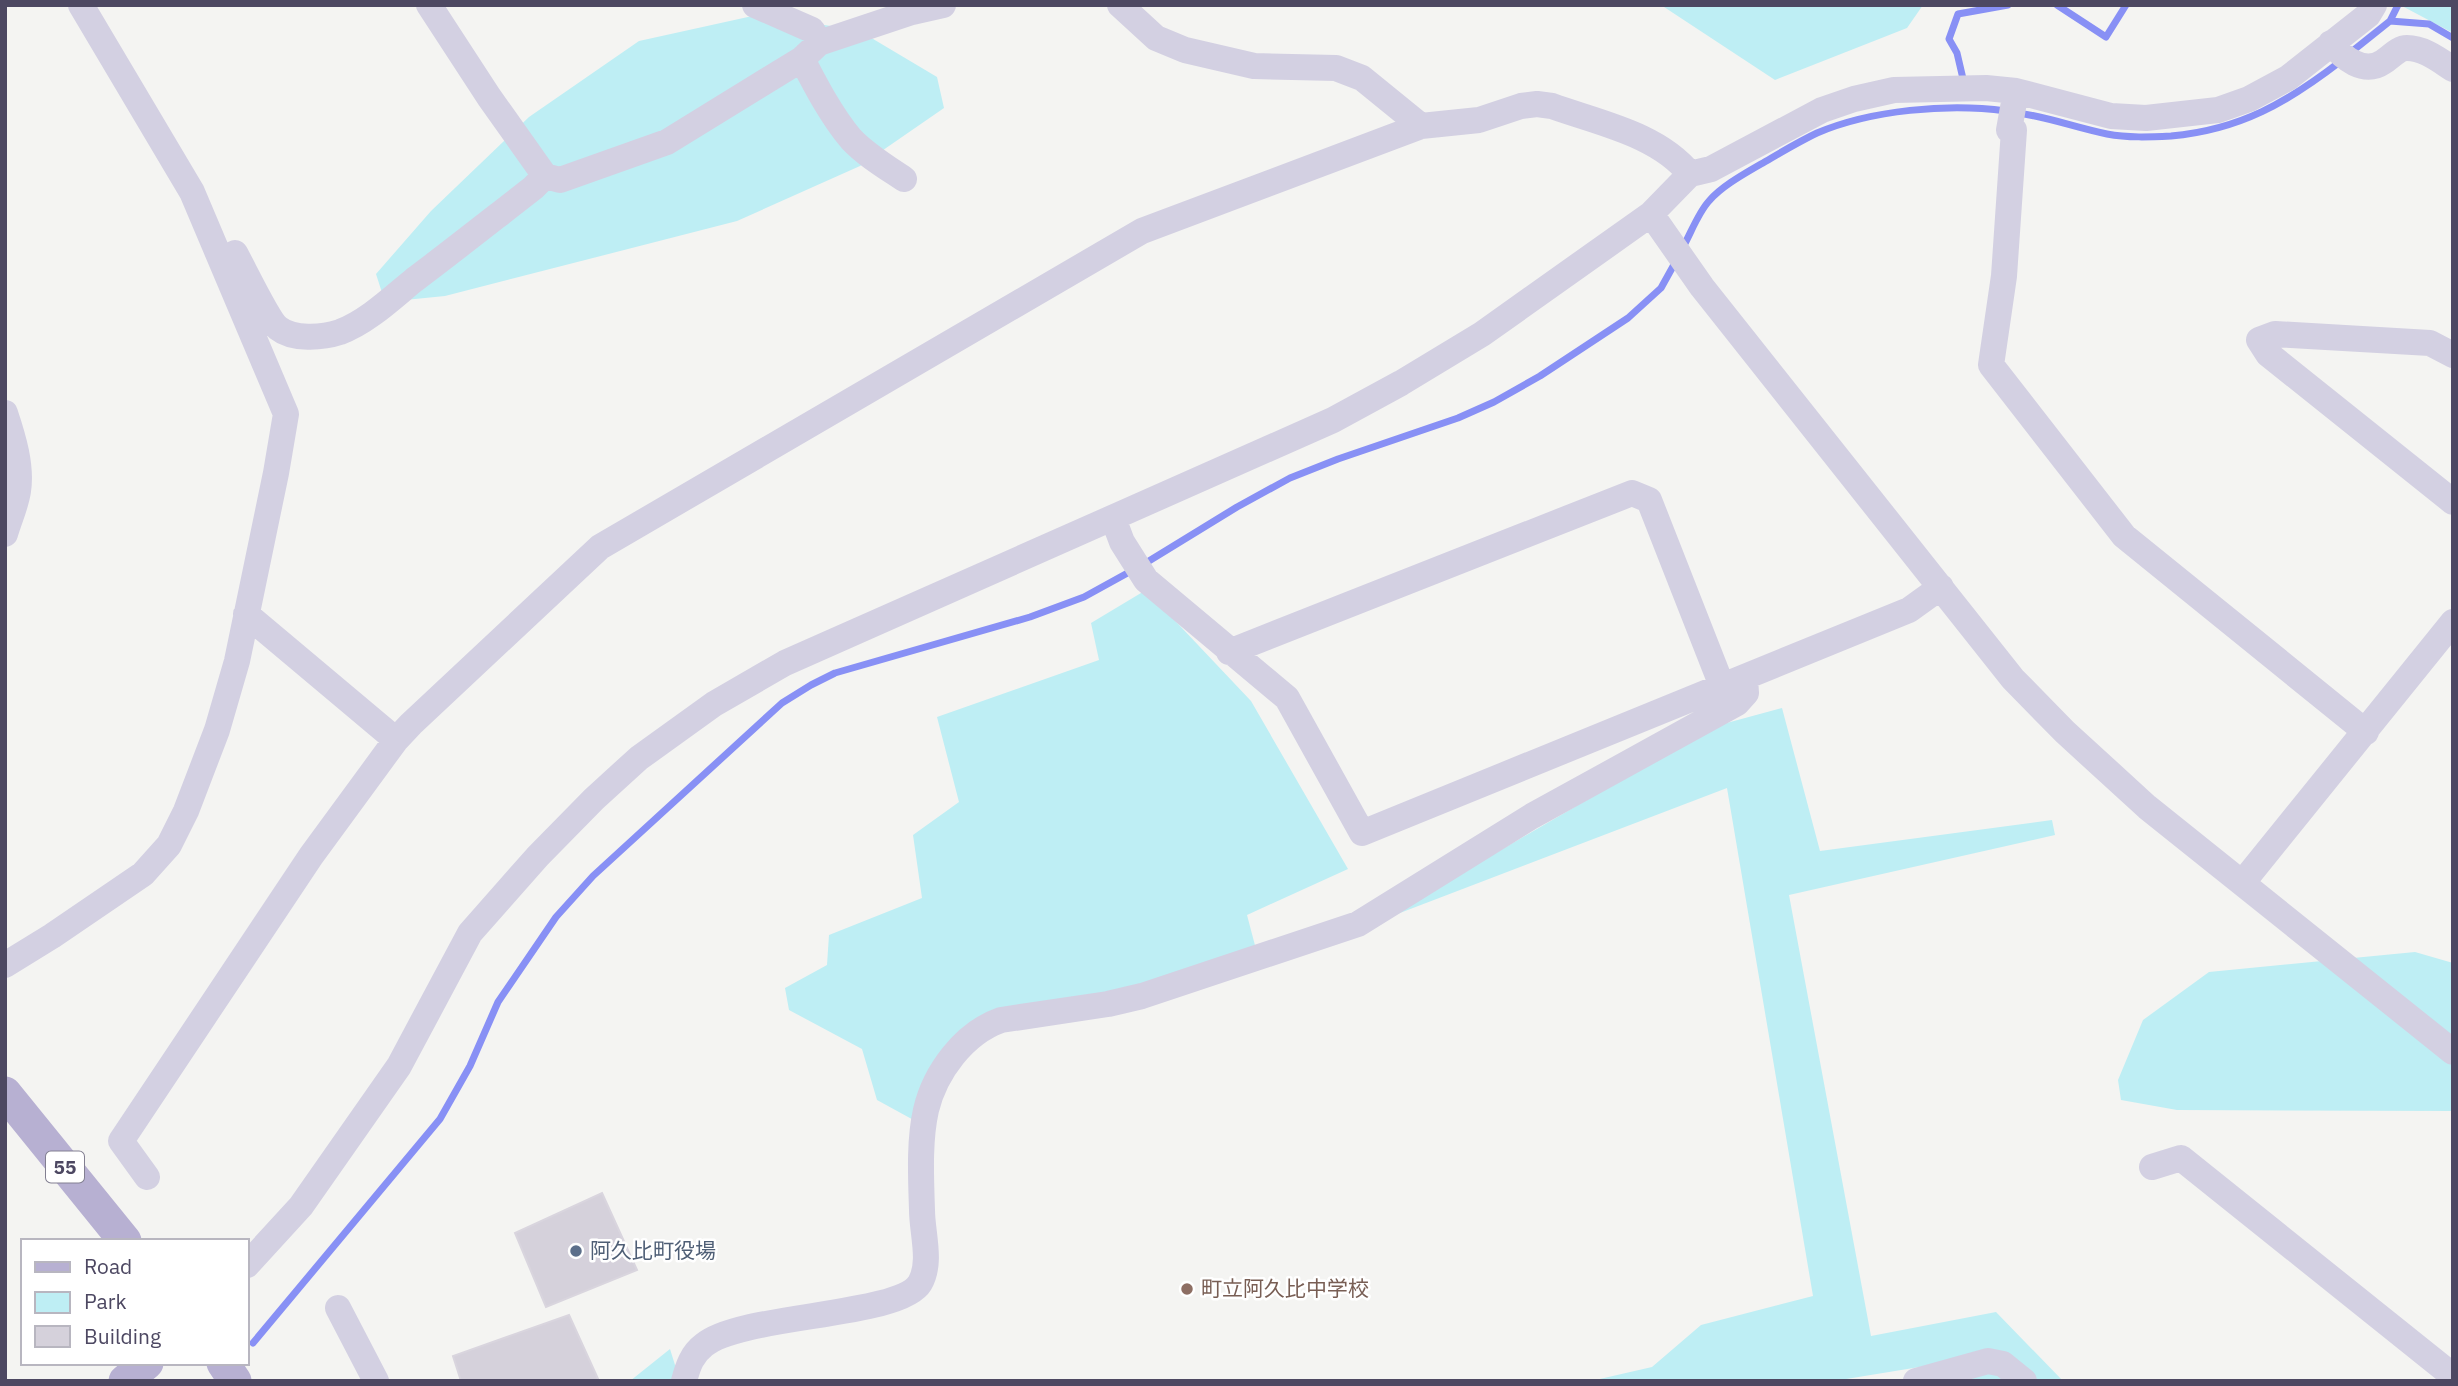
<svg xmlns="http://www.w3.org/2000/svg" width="2458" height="1386" viewBox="0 0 2458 1386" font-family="'IBM Plex Sans','Noto Sans JP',sans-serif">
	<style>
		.green { fill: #beeef4 }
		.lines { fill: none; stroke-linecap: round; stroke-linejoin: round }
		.stream { stroke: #8890f5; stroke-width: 7 }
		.building { fill: #d5d1db; stroke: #d9d5de; stroke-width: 2 }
		.minor { stroke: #d3d0e2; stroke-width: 26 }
		.major { stroke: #b7b0d2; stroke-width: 33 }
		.service-dot { fill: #5c6f8a; stroke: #fff; stroke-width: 2.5 }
		.education-dot { fill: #8d6e63; stroke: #fff; stroke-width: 2.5 }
		.labels { text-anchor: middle; stroke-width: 5; stroke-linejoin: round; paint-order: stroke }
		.shield { fill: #fff; stroke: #827f91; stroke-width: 2 }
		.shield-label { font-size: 19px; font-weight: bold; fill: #4d4862 }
		.service-label { font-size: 21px; fill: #4e5e75; stroke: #fff; text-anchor: start }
		.education-label { font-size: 21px; fill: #785e54; stroke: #fff; text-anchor: start }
	</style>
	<rect width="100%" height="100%" fill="#f4f4f2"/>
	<!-- green -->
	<path class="green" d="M 1661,5 L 1923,5 L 1907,28 L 1775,80 Z
		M 2453,5 L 2453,33 L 2402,6 L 2402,5 Z
		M 757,15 L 858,30 L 937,77 L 944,108 L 860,166 L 737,221 L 445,296 L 385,302 L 376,274 L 431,211 L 529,117 L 639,41 Z
		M 1146,590 L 1251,701 L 1348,869 L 1247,915 L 1257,953 L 1137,990 L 983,1020 L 919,1123 L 877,1100 L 862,1049 L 789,1010 L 785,988 L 827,965 L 829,935 L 922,898 L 913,835 L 959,802 L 937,717 L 1099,660 L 1091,623 Z
		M 1782,708 L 1820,851 L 2052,820 L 2055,835 L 1789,895 L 1871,1336 L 1996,1312 L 2063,1381 L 1975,1381 L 1950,1362 L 1834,1381 L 1591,1381 L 1652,1367 L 1701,1325 L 1813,1296 L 1727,788 L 1379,921 L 1712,727 Z
		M 2415,952 L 2453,963 L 2453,1111 L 2177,1110 L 2121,1100 L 2118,1080 L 2143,1020 L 2209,972 Z
		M 670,1349 L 680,1381 L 630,1381 Z"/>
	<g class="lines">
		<!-- stream -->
		<path class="stream" d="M 2057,5 L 2106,37 L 2126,5
			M 2390,21 L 2398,5
			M 2350,53 L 2390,21 L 2429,24 L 2453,38
			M 1964,83 L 1957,53 L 1949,39 L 1958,14 L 2008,5
			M 2018,113 C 2048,117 2077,128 2107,134 C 2128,138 2150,137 2171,136 C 2240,130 2288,102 2341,61
			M 1683,247 C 1691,233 1698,213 1709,201 C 1722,186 1744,174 1761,164 C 1780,153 1798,142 1817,133 C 1871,110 1948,103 2006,111
			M 1144,564 L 1237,507 L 1290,478 L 1338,459 L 1458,418 L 1494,402 L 1540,376 L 1628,318 L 1661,288 L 1676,261
			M 253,1343 L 440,1119 L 470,1066 L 498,1002 L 556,917 L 593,876 L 782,703 L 811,685 L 835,673 L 1030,617 L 1084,597 L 1133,570"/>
	</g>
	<!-- building -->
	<path class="building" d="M 602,1193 L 637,1270 L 546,1307 L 515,1233 Z
		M 569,1315 L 599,1381 L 461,1381 L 453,1356 Z"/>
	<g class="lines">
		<!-- minor -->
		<path class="minor" d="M 429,5 L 489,97 L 545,176 L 560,180 L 667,142 L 802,59 L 819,43 L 912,12 L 943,5
			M 755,5 L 812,30 L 819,43
			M 1120,5 L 1156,38 L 1185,50 L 1254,66 L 1336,68 L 1362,78 L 1421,126
			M 2331,43 C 2343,58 2364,75 2383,62 C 2391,57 2398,48 2407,48 C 2424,48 2439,60 2453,69
			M 802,59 C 816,86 831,115 851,139 C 866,155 886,167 904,179
			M 2016,91 L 2009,130 L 2014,130 L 2004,276 L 1991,365 L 2124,536 L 2366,732
			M 1651,214 L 1702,287 L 2013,679 L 2065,732 L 2147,807 L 2453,1052
			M 235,253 C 243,267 268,320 278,328 C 293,340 322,338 340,332 C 367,322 392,298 414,280 C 454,250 493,219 533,188 L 545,176
			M 2453,355 L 2430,343 L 2275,334 L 2259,340 L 2268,354 L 2453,502
			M 5,413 C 13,437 22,466 18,491 C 16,505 9,520 5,534
			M 1113,518 L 1122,542 L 1146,580 L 1287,698 L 1362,833 L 1909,610 L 1941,587
			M 246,614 L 396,740
			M 1229,652 L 1632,493 L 1649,500 L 1722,686
			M 2243,882 L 2453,622
			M 5,965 L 52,936 L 143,874 L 169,845 L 186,811 L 217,730 L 237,661 L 276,473 L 286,414 L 192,192 L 81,5
			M 2152,1167 L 2181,1158 L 2453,1376
			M 147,1177 L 121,1141 L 311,856 L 396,740 L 411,724 L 600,547 L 1142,231 L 1421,126 L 1479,120 L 1521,106 L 1537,104 L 1552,106 C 1599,123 1658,134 1690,174
			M 247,1265 L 301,1206 L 399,1066 L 470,933 L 538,856 L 594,799 L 639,758 L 714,704 L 785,663 L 1333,420 L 1401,383 L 1482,334 L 1651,214 L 1690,174 L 1711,169 L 1822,110 L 1854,99 L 1894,90 L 1986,88 L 2016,91 L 2111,116 L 2146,118 L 2218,110 L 2249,99 L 2288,78 L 2368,15 L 2374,5
			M 338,1308 L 376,1381
			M 684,1381 C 688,1366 692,1354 704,1345 C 741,1314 900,1317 920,1283 C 932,1262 922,1233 922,1210 C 921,1178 919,1141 926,1110 C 935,1072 964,1033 1001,1020 L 1108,1004 L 1142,996 L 1358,924 L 1532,816 L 1737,703 L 1746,693 L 1745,678
			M 1916,1381 L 1988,1361 L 2003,1364 L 2024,1381"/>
		<!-- major -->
		<path class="major" d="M 5,1093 L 125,1241
			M 223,1363 L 235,1381
			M 125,1381 L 147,1363"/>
	</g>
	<!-- markers -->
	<circle class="service-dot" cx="576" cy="1251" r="7"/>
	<circle class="education-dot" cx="1187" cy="1289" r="7"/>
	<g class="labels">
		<!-- shield labels -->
		<rect class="shield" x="46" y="1151.5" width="38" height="31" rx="5"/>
		<g class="shield-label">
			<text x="65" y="1174">55</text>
		</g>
		<!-- service labels -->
		<g class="service-label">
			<text x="590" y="1258">阿久比町役場</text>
		</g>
		<!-- education labels -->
		<g class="education-label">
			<text x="1201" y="1296">町立阿久比中学校</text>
		</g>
	</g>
	<!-- border -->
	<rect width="2458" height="1386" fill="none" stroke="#4d4862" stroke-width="14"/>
	<!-- legend -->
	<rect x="21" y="1239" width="228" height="126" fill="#ffffff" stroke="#b8b6c0" stroke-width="2"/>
	<rect x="35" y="1262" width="35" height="10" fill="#b7b0d2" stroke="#b8b6c0" stroke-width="2"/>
	<text x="84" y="1274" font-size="21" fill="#4d4862">Road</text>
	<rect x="35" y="1292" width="35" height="21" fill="#beeef4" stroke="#b8b6c0" stroke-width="2"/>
	<text x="84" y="1309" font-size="21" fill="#4d4862">Park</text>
	<rect x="35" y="1326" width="35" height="21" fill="#d5d1db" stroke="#b8b6c0" stroke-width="2"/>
	<text x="84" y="1344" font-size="21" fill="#4d4862">Building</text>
</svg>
